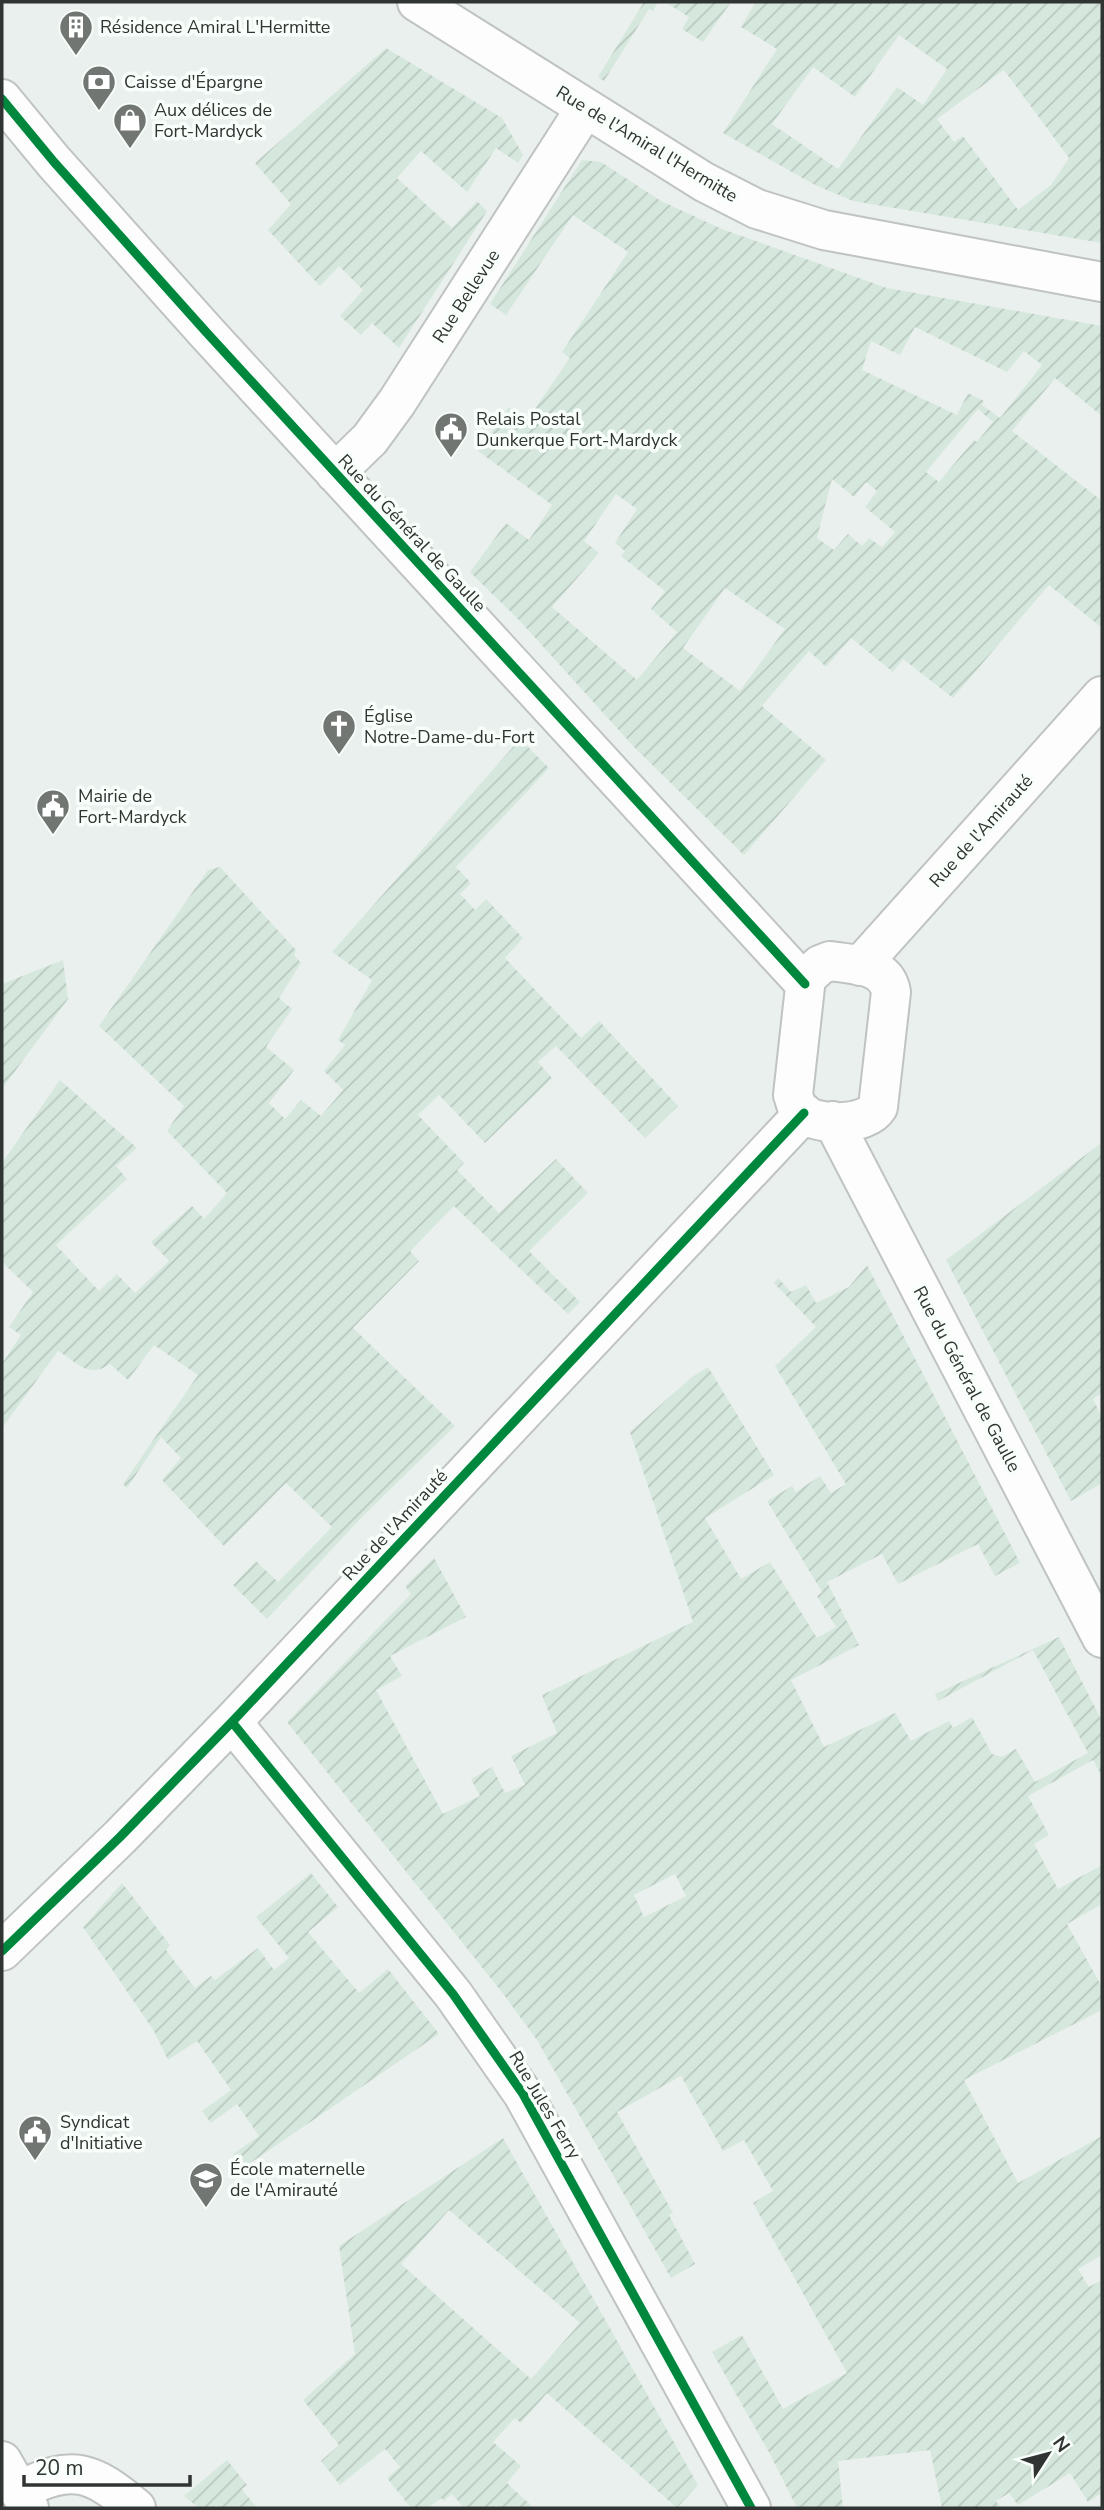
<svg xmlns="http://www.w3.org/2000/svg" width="1104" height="2510" viewBox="0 0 1104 2510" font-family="'Nunito Sans',sans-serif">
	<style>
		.garden { fill: url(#garden-furrows); fill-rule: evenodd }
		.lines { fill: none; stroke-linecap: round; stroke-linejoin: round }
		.minor-casing { stroke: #bfc3c1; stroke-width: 42 }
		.secondary-casing { stroke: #bfc3c1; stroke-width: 42 }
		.minor { stroke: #fcfdfc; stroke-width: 38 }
		.secondary { stroke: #fcfdfc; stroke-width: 38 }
		.cycleway-casing { stroke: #f8fffb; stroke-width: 13 }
		.cycleway { stroke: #00873e; stroke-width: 9 }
		.labels { text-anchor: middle; stroke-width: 7; stroke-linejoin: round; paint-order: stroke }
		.poi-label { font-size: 18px; fill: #303432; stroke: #f8fffb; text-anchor: start }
		.street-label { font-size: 18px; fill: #303432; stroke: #f8fffb }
	</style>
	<defs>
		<pattern id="garden-furrows" width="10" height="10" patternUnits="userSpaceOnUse" patternTransform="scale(1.75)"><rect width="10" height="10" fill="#d6e8de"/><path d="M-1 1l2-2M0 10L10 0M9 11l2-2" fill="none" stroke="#b8c8bf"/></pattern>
	</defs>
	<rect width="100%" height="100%" fill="#eaf0ed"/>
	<!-- garden -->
	<path class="garden" d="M 644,2 L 658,2 L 653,11 L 649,9 L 604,81 L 598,77 Z
		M 665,2 L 731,2 L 703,42 L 682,29 L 689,17 Z
		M 753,2 L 1102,2 L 1102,243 L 853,201 L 815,185 L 723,133 L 777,49 L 741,27 L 755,3 ZM 899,35 L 947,69 L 923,105 L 897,87 L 838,169 L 772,124 L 813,67 L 855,97 ZM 1004,70 L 1069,158 L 1051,185 L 1018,210 L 963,136 L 954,142 L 937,119 Z
		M 386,48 L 502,118 L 523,155 L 518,163 L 496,148 L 467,192 L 421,151 L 397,178 L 452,228 L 477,201 L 487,211 L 399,348 L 372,323 L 361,335 L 340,316 L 363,290 L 339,266 L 320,286 L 268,230 L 291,204 L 255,163 Z
		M 582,160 L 601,162 L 661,201 L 722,229 L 887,288 L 1102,326 L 1102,416 L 1055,378 L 1012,431 L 1102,501 L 1102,628 L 1049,585 L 953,698 L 903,659 L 893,672 L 851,638 L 826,667 L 809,651 L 762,706 L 826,760 L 744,855 L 634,747 L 520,621 L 470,572 L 506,523 L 529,540 L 552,505 L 478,451 L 509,407 L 527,420 L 570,358 L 562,352 L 628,252 L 573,215 L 506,315 L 490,304 ZM 915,327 L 1007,372 L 1024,351 L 1042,365 L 1000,418 L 982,405 L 984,401 L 968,393 L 957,415 L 862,370 L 871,341 L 900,355 ZM 978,409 L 993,422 L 977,442 L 974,440 L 939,482 L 926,472 ZM 832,479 L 854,497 L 866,482 L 877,491 L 865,507 L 895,532 L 882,547 L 869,538 L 862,546 L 848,534 L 834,550 L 817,538 ZM 616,494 L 637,509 L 615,543 L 625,551 L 621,556 L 665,591 L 651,609 L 677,632 L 637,680 L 552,607 L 599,553 L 584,541 ZM 725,588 L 785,629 L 740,691 L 683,648 Z
		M 520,739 L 549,768 L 456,867 L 471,883 L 460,894 L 475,910 L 486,899 L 523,938 L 505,958 L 581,1038 L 599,1021 L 678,1106 L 645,1138 L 556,1046 L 538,1062 L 552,1078 L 485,1143 L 439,1095 L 418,1115 L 464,1163 L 457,1170 L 499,1213 L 556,1159 L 588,1193 L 529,1251 L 580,1302 L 568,1314 L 454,1206 L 410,1251 L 419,1261 L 353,1328 L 455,1426 L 363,1516 L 267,1619 L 233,1585 L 256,1561 L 278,1582 L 332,1527 L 286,1483 L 224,1546 L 162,1480 L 181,1458 L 161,1437 L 127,1488 L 123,1484 L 198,1375 L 154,1345 L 128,1380 L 110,1364 C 88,1379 78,1363 58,1351 L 2,1428 L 2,1364 L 21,1335 L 9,1327 L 33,1292 L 2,1262 L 2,1163 L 60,1080 L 137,1148 L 116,1166 L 127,1179 L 56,1245 L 99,1291 L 117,1274 L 135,1293 L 169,1261 L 151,1242 L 192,1206 L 204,1219 L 227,1193 L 167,1131 L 184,1106 L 99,1026 L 208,870 L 220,867 L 296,950 L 294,955 L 301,963 L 279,998 L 292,1009 L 266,1047 L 294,1070 L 269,1103 L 285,1119 L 301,1100 L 321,1116 L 343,1090 L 324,1071 L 345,1045 L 338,1040 L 372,980 L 332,952 Z
		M 63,960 L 68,999 L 2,1089 L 2,984 Z
		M 1100,1144 L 1102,1148 L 1102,1393 L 1093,1399 L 1102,1417 L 1102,1483 L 1071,1501 L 946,1260 Z
		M 867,1265 L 1020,1563 L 995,1576 L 978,1544 L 898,1584 L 882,1554 L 827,1582 L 859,1645 L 791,1680 L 824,1747 L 895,1713 L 911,1741 L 949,1721 L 953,1728 L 972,1717 L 992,1754 L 1002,1757 L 1016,1749 L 1035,1782 L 1088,1753 L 1033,1650 L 938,1701 L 935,1694 L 1059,1637 L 1102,1721 L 1102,1777 L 1093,1760 L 1028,1796 L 1049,1835 L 1034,1844 L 1058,1889 L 1102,1865 L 1102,1904 L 1067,1924 L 1102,1987 L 1102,2010 L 964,2080 L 1018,2183 L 1102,2136 L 1102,2255 L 1078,2269 L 1089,2287 L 1102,2280 L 1102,2493 L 1088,2502 L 1070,2473 L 1018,2505 L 1009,2493 L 996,2501 L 1001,2508 L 942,2508 L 930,2450 L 838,2461 L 843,2508 L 797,2508 L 770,2454 L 712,2352 L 742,2335 L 783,2409 L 847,2373 L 753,2203 L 773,2191 L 744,2140 L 723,2151 L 681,2076 L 617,2112 L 673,2213 L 669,2215 L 695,2264 L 671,2278 L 537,2040 L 504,1995 L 287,1722 L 411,1594 L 405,1586 L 434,1558 L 466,1617 L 390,1656 L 402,1676 L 376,1690 L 443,1814 L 480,1796 L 471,1779 L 492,1767 L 505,1793 L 525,1785 L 511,1756 L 557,1733 L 542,1695 L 693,1622 L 630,1432 L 692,1377 L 708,1367 L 774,1475 L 705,1518 L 741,1579 L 770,1562 L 817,1638 L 836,1627 L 817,1596 L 822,1592 L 767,1501 L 792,1486 L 796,1492 L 820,1476 L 831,1493 L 846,1484 L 775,1366 L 816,1327 L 774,1283 L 778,1278 L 791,1292 L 806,1285 L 816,1303 L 849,1287 ZM 675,1874 L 686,1896 L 644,1917 L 634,1895 Z
		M 311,1873 L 338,1907 L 308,1932 L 359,1993 L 388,1969 L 439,2034 L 243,2168 L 233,2154 L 259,2136 L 237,2104 L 211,2123 L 202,2111 L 231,2090 L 197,2041 L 168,2060 L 154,2031 L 83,1927 L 122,1883 L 170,1945 L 166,1950 L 195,1988 L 211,1976 L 215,1980 L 258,1948 L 274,1970 L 289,1958 L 256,1917 Z
		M 503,2138 L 698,2485 L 677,2508 L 547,2393 L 521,2423 L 515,2418 L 493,2442 L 521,2466 L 507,2483 L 534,2508 L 464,2508 L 452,2494 L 444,2501 L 441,2498 L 428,2508 L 411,2508 L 387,2478 L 400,2467 L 385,2449 L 340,2485 L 321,2461 L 339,2445 L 303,2400 L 355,2354 L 339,2246 ZM 449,2210 L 580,2323 L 531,2379 L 401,2264 Z
		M 227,2460 L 247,2485 L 242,2489 L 257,2508 L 199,2508 L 184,2496 Z"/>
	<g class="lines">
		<!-- minor casing -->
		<g class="minor-casing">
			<path id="minor" d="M 417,2 L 704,182 L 757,209 L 824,230 L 1102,282
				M 2,99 L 54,162 L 207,333 L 805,984
				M 335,473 L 370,439 L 397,402 L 585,109
				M 830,961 C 853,965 886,963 891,992 L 878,1107 C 866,1127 814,1126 799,1111 C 796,1107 795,1100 793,1095 L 806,978 L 820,965 Z
				M 860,966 L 1102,696
				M 833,1121 L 1102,1638
				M 232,1722 L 453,1994 L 523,2094 L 751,2508
				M 2,1951 L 120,1837 L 232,1722 L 804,1113
				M 19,2491 C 72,2463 92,2471 136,2508"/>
		</g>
		<!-- secondary casing -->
		<g class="secondary-casing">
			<path id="secondary" d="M 2,2461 L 29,2508"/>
		</g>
		<!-- minor -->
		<use href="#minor" class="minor"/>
		<!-- secondary -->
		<use href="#secondary" class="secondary"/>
		<!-- cycleway casing -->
		<g class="cycleway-casing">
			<path id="cycleway" d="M 2,99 L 54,162 L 207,333 L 805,984
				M 232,1722 L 453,1994 L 523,2094 L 751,2508
				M 2,1951 L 120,1837 L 232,1722 L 804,1113"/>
		</g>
		<!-- cycleway -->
		<use href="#cycleway" class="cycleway"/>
	</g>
	<!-- icons -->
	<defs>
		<g id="building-pin" transform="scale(1.75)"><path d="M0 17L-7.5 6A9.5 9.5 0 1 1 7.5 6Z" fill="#717673" stroke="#f8fffb"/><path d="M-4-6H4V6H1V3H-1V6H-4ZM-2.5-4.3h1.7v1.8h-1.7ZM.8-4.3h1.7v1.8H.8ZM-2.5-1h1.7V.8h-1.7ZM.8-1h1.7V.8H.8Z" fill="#fff"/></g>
		<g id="bank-pin" transform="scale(1.75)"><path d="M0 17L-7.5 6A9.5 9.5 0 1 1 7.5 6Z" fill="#717673" stroke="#f8fffb"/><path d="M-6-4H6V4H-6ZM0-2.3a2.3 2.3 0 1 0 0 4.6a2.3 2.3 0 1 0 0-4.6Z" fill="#fff"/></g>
		<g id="shop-pin" transform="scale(1.75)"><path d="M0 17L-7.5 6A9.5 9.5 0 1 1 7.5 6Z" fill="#717673" stroke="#f8fffb"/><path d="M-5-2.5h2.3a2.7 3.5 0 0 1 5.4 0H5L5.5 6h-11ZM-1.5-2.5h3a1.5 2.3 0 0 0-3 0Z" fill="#fff"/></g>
		<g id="civic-pin" transform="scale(1.75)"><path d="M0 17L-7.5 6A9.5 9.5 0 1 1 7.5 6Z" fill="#717673" stroke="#f8fffb"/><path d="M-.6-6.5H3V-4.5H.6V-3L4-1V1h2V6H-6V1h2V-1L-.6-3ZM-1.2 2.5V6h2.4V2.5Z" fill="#fff"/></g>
		<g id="church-pin" transform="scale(1.75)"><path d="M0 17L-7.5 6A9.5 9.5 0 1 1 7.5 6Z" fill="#717673" stroke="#f8fffb"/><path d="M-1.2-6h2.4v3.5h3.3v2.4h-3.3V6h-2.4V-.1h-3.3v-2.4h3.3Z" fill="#fff"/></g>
		<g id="school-pin" transform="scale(1.75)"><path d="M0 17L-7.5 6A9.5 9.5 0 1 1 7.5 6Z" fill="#717673" stroke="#f8fffb"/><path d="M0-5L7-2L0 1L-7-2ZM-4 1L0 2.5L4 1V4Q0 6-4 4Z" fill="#fff"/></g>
	</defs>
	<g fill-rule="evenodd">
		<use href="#building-pin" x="76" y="27"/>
		<use href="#bank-pin" x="99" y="82"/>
		<use href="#shop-pin" x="130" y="120"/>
		<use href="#civic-pin" x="451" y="429"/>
		<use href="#church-pin" x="339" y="726"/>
		<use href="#civic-pin" x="53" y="806"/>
		<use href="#civic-pin" x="35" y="2132"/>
		<use href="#school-pin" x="206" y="2179"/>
	</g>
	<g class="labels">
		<!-- poi labels -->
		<g class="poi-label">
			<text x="100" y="33">Résidence Amiral L'Hermitte</text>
			<text x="124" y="88">Caisse d'Épargne</text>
			<text x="154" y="116">Aux délices de<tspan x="154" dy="21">Fort-Mardyck</tspan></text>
			<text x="476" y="425">Relais Postal<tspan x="476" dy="21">Dunkerque Fort-Mardyck</tspan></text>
			<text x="364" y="722">Église<tspan x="364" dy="21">Notre-Dame-du-Fort</tspan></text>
			<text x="78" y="802">Mairie de<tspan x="78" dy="21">Fort-Mardyck</tspan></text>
			<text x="60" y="2128">Syndicat<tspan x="60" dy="21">d'Initiative</tspan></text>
			<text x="230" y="2175">École maternelle<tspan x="230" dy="21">de l'Amirauté</tspan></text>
		</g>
		<!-- street labels -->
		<g class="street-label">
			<text transform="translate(647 144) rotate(31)" y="6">Rue de l'Amiral l'Hermitte</text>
			<text transform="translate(466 296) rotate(-57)" y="6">Rue Bellevue</text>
			<text transform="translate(412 533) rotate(47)" y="6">Rue du Général de Gaulle</text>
			<text transform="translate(981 831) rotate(-48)" y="6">Rue de l'Amirauté</text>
			<text transform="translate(967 1379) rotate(62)" y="6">Rue du Général de Gaulle</text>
			<text transform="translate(395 1525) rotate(-47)" y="6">Rue de l'Amirauté</text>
			<text transform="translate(545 2105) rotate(59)" y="6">Rue Jules Ferry</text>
		</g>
	</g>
	<!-- border -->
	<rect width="1104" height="2510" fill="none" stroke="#303432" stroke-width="7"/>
	<!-- north arrow -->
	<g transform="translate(1048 2454) rotate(54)" stroke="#f8fffb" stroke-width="5" paint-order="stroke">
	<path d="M0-5L12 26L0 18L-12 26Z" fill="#303432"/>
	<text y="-10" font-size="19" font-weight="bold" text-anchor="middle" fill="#303432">N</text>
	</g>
	<!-- scale -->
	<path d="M24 2475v10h166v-10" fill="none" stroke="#303432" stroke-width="3.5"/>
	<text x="35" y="2475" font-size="21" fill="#303432" stroke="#f8fffb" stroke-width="5" paint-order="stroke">20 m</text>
</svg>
